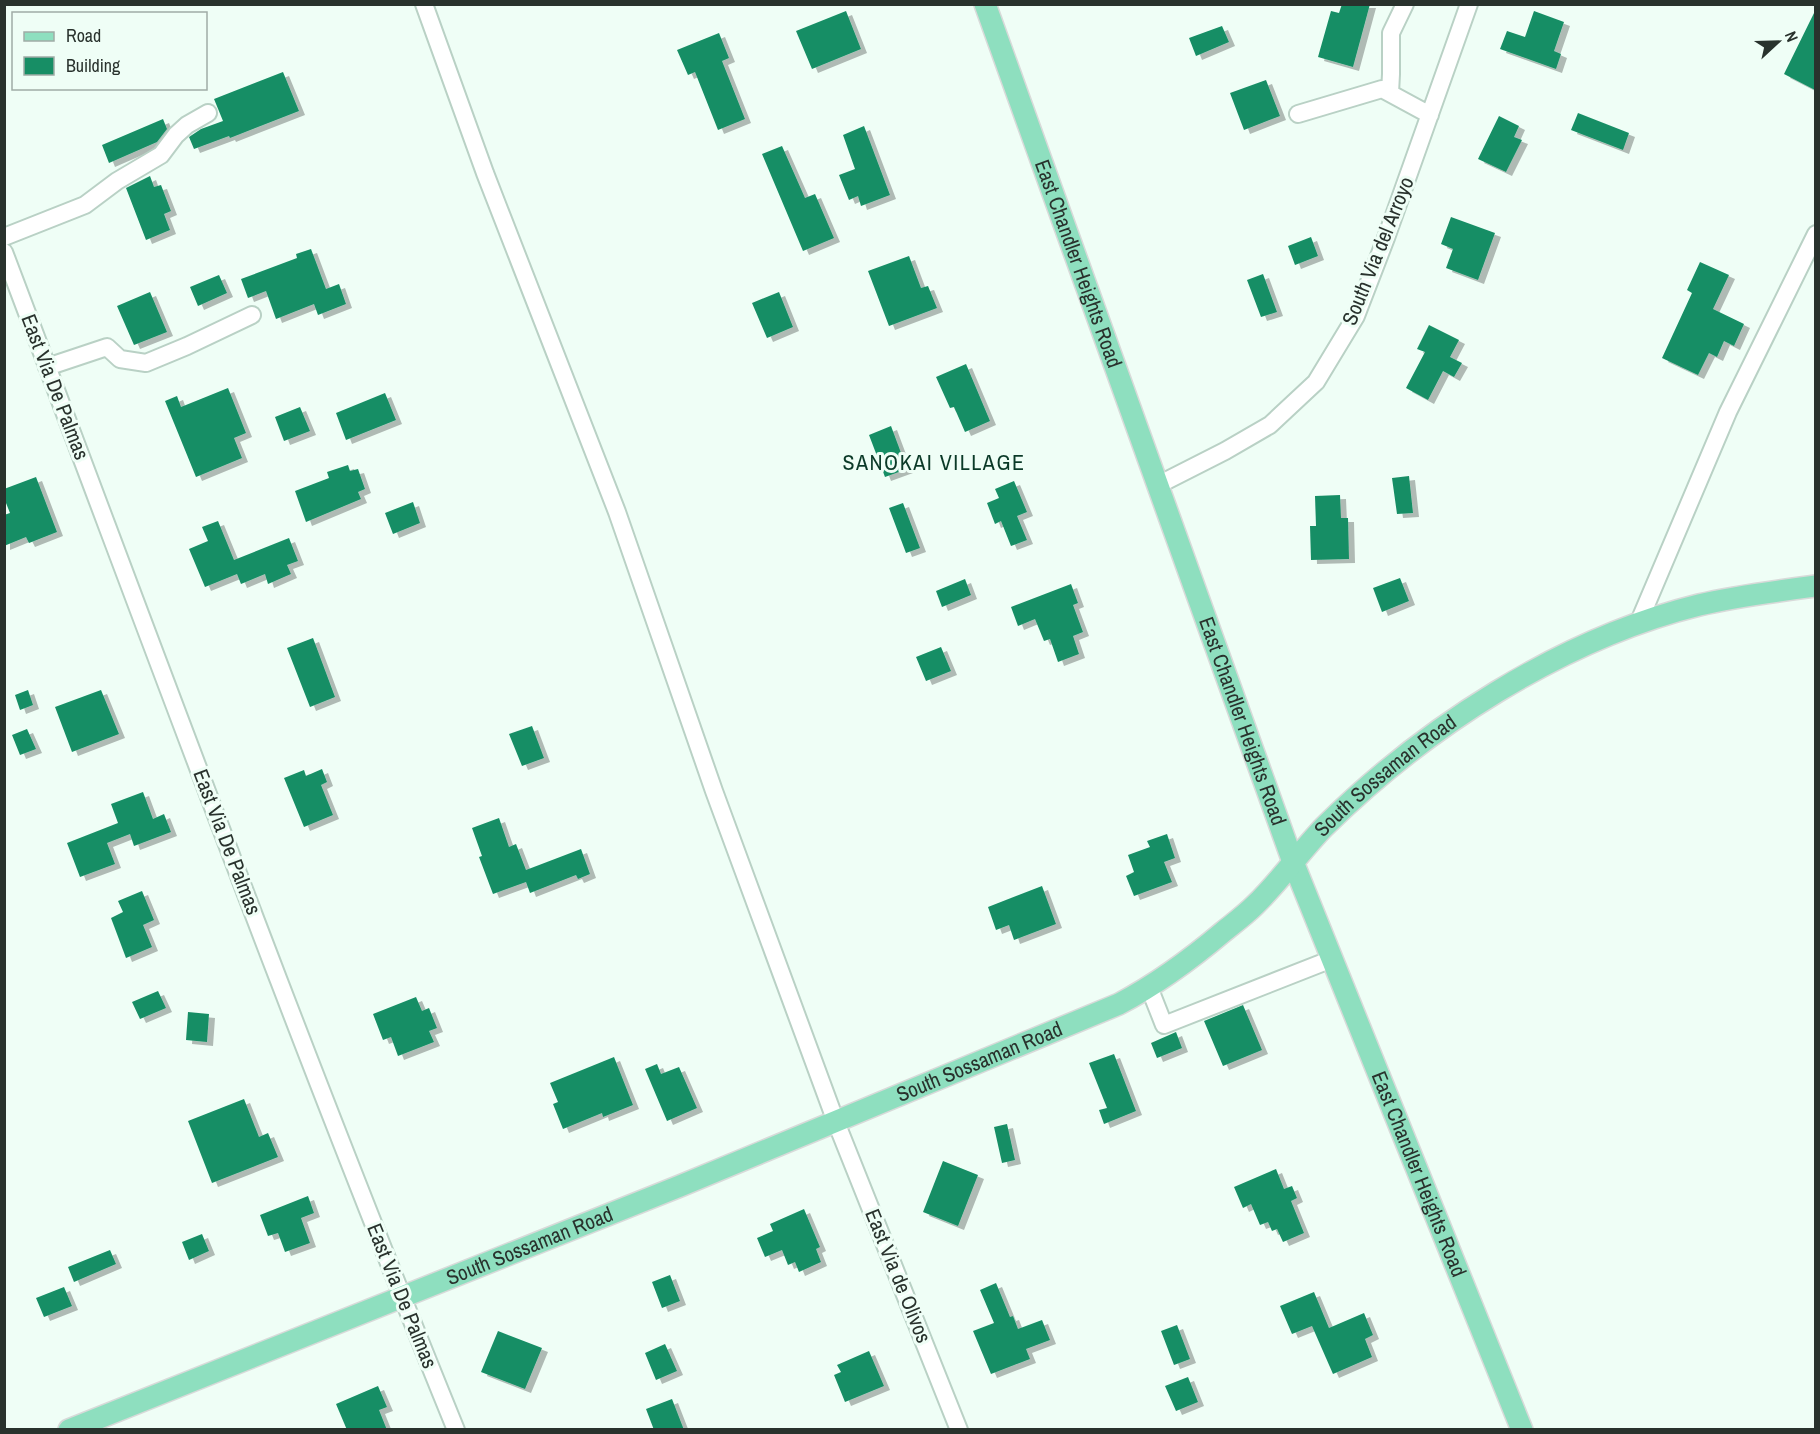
<svg xmlns="http://www.w3.org/2000/svg" width="1820" height="1434" viewBox="0 0 1820 1434" font-family="'Archivo Narrow',sans-serif">
	<style>
		.building { fill: #178e65; filter: url(#shadow) }
		.lines { fill: none; stroke-linecap: round; stroke-linejoin: round }
		.minor-casing { stroke: #b9d1c5; stroke-width: 20 }
		.major-casing { stroke: #d8dad9; stroke-width: 24 }
		.minor { stroke: #fff; stroke-width: 16 }
		.major { stroke: #8edfbf; stroke-width: 21 }
		.labels { text-anchor: middle; stroke-width: 6; stroke-linejoin: round; paint-order: stroke }
		.street-label { font-size: 21px; fill: #29322d; stroke: #effef6 }
		.neighbourhood-label { font-size: 22px; letter-spacing: 1.5px; fill: #0b3a28; stroke: #effef6 }
	</style>
	<defs>
		<filter id="shadow"><feDropShadow dx="6" dy="4" stdDeviation="0" flood-color="#0004"/></filter>
	</defs>
	<rect width="100%" height="100%" fill="#effef6"/>
	<!-- building -->
	<path class="building" d="M 1342,4 L 1370,4 L 1353,67 L 1318,57 L 1331,11 L 1339,13 Z
		M 846,11 L 861,49 L 812,69 L 796,31 Z
		M 1534,11 L 1564,22 L 1554,51 L 1561,54 L 1556,69 L 1500,49 L 1507,31 L 1525,37 Z
		M 1815,11 L 1815,90 L 1784,74 Z
		M 1222,26 L 1229,42 L 1196,56 L 1189,38 Z
		M 719,33 L 729,58 L 722,61 L 745,119 L 718,130 L 695,72 L 688,75 L 677,50 Z
		M 283,72 L 299,111 L 230,138 L 229,136 L 194,149 L 189,137 L 201,129 L 223,121 L 214,99 Z
		M 1266,80 L 1280,116 L 1244,130 L 1230,93 Z
		M 1578,113 L 1629,133 L 1623,150 L 1571,130 Z
		M 1499,116 L 1519,126 L 1514,137 L 1522,140 L 1506,172 L 1478,159 Z
		M 163,119 L 167,129 L 157,142 L 109,163 L 102,145 Z
		M 864,126 L 890,195 L 861,206 L 858,196 L 849,200 L 839,175 L 855,169 L 843,135 Z
		M 782,146 L 805,198 L 815,194 L 834,238 L 803,251 L 762,154 Z
		M 150,176 L 154,187 L 161,185 L 171,211 L 164,214 L 170,230 L 146,240 L 126,188 Z
		M 1451,217 L 1495,233 L 1478,280 L 1446,268 L 1453,249 L 1441,244 Z
		M 1311,237 L 1318,256 L 1295,265 L 1288,246 Z
		M 311,249 L 326,289 L 339,284 L 346,304 L 318,315 L 314,304 L 276,319 L 266,291 L 248,298 L 241,279 L 297,258 L 296,254 Z
		M 909,256 L 921,288 L 928,286 L 937,308 L 889,326 L 868,271 Z
		M 1700,262 L 1729,275 L 1713,309 L 1744,324 L 1734,346 L 1724,341 L 1717,357 L 1709,353 L 1698,375 L 1662,358 L 1692,293 L 1687,290 Z
		M 1263,274 L 1277,312 L 1261,317 L 1247,280 Z
		M 219,275 L 227,293 L 198,306 L 190,287 Z
		M 150,292 L 167,332 L 134,345 L 117,306 Z
		M 779,292 L 793,327 L 767,338 L 752,303 Z
		M 1429,325 L 1459,340 L 1450,357 L 1462,363 L 1454,377 L 1443,371 L 1428,400 L 1406,388 L 1425,352 L 1417,349 Z
		M 966,364 L 990,421 L 965,432 L 954,407 L 950,408 L 936,377 Z
		M 228,388 L 246,433 L 234,438 L 242,458 L 196,477 L 165,401 L 177,396 L 181,407 Z
		M 385,393 L 396,420 L 346,440 L 336,413 Z
		M 300,407 L 310,431 L 284,441 L 275,417 Z
		M 891,426 L 907,469 L 885,477 L 869,435 Z
		M 348,465 L 350,471 L 358,469 L 365,489 L 358,492 L 361,499 L 306,522 L 295,491 L 329,478 L 327,472 Z
		M 1409,476 L 1413,513 L 1397,514 L 1392,478 Z
		M 36,477 L 57,532 L 29,543 L 26,537 L 4,546 L 4,515 L 10,513 L 4,498 L 4,489 Z
		M 1014,481 L 1027,512 L 1017,516 L 1027,540 L 1011,546 L 1001,521 L 995,524 L 987,503 L 999,498 L 995,489 Z
		M 1340,495 L 1341,518 L 1348,518 L 1349,559 L 1311,560 L 1310,526 L 1316,526 L 1315,496 Z
		M 413,502 L 420,523 L 393,534 L 385,513 Z
		M 903,503 L 920,548 L 906,553 L 889,508 Z
		M 218,521 L 234,560 L 289,538 L 298,561 L 287,565 L 291,574 L 268,584 L 265,574 L 241,584 L 237,574 L 205,587 L 189,549 L 208,541 L 202,527 Z
		M 1400,578 L 1409,601 L 1382,612 L 1373,588 Z
		M 965,579 L 971,595 L 942,607 L 936,591 Z
		M 1071,584 L 1078,603 L 1073,605 L 1083,632 L 1073,636 L 1079,654 L 1058,662 L 1050,639 L 1044,641 L 1035,619 L 1018,626 L 1011,607 Z
		M 313,638 L 335,697 L 310,707 L 287,648 Z
		M 941,647 L 951,671 L 926,681 L 916,657 Z
		M 28,690 L 33,705 L 20,710 L 15,695 Z
		M 101,690 L 119,734 L 72,752 L 55,707 Z
		M 532,726 L 544,758 L 522,766 L 509,734 Z
		M 27,729 L 36,749 L 20,755 L 12,735 Z
		M 322,769 L 327,782 L 321,785 L 333,815 L 304,827 L 284,778 L 304,770 L 306,776 Z
		M 143,792 L 153,819 L 164,814 L 171,832 L 134,846 L 130,834 L 107,843 L 115,864 L 80,877 L 67,843 L 118,823 L 111,804 Z
		M 499,818 L 509,847 L 516,844 L 526,870 L 581,849 L 590,874 L 578,879 L 576,875 L 530,893 L 526,882 L 493,894 L 479,857 L 482,856 L 472,828 Z
		M 1167,834 L 1175,858 L 1164,862 L 1172,882 L 1134,896 L 1126,876 L 1134,872 L 1128,855 L 1150,847 L 1147,841 Z
		M 1042,886 L 1056,924 L 1014,940 L 1009,925 L 996,930 L 988,907 Z
		M 142,891 L 154,920 L 143,925 L 152,947 L 126,958 L 111,918 L 123,912 L 118,901 Z
		M 158,991 L 166,1008 L 140,1019 L 132,1002 Z
		M 416,997 L 422,1011 L 429,1008 L 437,1028 L 429,1031 L 434,1042 L 398,1056 L 391,1037 L 383,1040 L 373,1014 Z
		M 1243,1005 L 1262,1050 L 1223,1066 L 1204,1021 Z
		M 188,1012 L 209,1014 L 207,1042 L 186,1040 Z
		M 1176,1032 L 1182,1048 L 1157,1058 L 1151,1043 Z
		M 1114,1054 L 1136,1111 L 1104,1124 L 1099,1110 L 1107,1108 L 1089,1063 Z
		M 614,1057 L 633,1105 L 603,1117 L 602,1113 L 563,1129 L 553,1104 L 558,1102 L 550,1083 Z
		M 657,1064 L 661,1074 L 679,1067 L 697,1108 L 667,1121 L 645,1069 Z
		M 244,1099 L 259,1137 L 268,1133 L 278,1157 L 212,1183 L 188,1121 Z
		M 1007,1124 L 1015,1160 L 1002,1163 L 994,1127 Z
		M 943,1161 L 978,1175 L 958,1226 L 923,1212 Z
		M 1276,1169 L 1284,1189 L 1292,1186 L 1297,1198 L 1291,1201 L 1304,1233 L 1283,1242 L 1277,1229 L 1272,1231 L 1268,1222 L 1260,1225 L 1251,1204 L 1243,1208 L 1234,1187 Z
		M 308,1196 L 314,1213 L 301,1218 L 310,1243 L 285,1252 L 278,1233 L 268,1236 L 260,1215 Z
		M 804,1209 L 820,1247 L 816,1249 L 821,1262 L 799,1272 L 795,1262 L 788,1265 L 782,1250 L 765,1257 L 757,1238 L 773,1231 L 770,1224 Z
		M 202,1234 L 209,1251 L 189,1260 L 182,1242 Z
		M 110,1250 L 116,1264 L 74,1282 L 68,1267 Z
		M 670,1275 L 680,1301 L 662,1308 L 652,1282 Z
		M 996,1283 L 1010,1317 L 1013,1316 L 1018,1329 L 1042,1320 L 1050,1340 L 1026,1349 L 1030,1359 L 991,1374 L 973,1331 L 994,1323 L 980,1290 Z
		M 64,1287 L 72,1306 L 44,1317 L 36,1298 Z
		M 1314,1292 L 1329,1328 L 1364,1313 L 1373,1335 L 1365,1339 L 1372,1357 L 1333,1374 L 1312,1326 L 1292,1334 L 1280,1306 Z
		M 1177,1325 L 1190,1359 L 1174,1365 L 1161,1331 Z
		M 498,1331 L 542,1348 L 525,1389 L 481,1372 Z
		M 665,1344 L 677,1371 L 656,1380 L 645,1353 Z
		M 869,1351 L 884,1386 L 845,1402 L 834,1375 L 841,1372 L 837,1365 Z
		M 1188,1377 L 1198,1402 L 1176,1411 L 1165,1386 Z
		M 378,1386 L 387,1407 L 379,1410 L 387,1430 L 347,1430 L 336,1404 Z
		M 672,1399 L 684,1430 L 654,1430 L 646,1409 Z"/>
	<g class="lines">
		<!-- minor casing -->
		<g class="minor-casing">
			<path id="minor" d="M 424,4 L 485,173 L 617,512 L 714,791 L 836,1122 L 959,1430
				M 1390,93 L 1391,74 L 1391,33 L 1405,4
				M 1298,114 L 1382,89 L 1430,115
				M 4,237 L 85,205 L 117,181 L 161,155 L 176,135 L 187,125 L 208,113
				M 4,252 C 153,646 297,1040 456,1430
				M 47,367 L 107,347 L 120,359 L 146,363 L 187,346 L 252,315
				M 1158,485 L 1225,451 L 1270,425 L 1316,382 L 1356,316 L 1386,238 L 1469,4
				M 1638,624 L 1728,412 L 1816,234
				M 1149,987 L 1164,1025 L 1332,959"/>
		</g>
		<!-- major casing -->
		<g class="major-casing">
			<g id="major">
				<path id="s1" d="M 985,4 L 1293,862 L 1522,1430"/>
				<path id="s2" d="M 69,1430 L 680,1186 L 1119,1004 C 1157,984 1191,959 1223,932 C 1234,923 1245,915 1255,905 C 1280,881 1300,852 1324,827 C 1424,728 1561,639 1699,605 C 1737,596 1777,591 1816,586"/>
			</g>
		</g>
		<!-- minor -->
		<use href="#minor" class="minor"/>
		<!-- major -->
		<use href="#major" class="major"/>
	</g>
	<g class="labels">
		<!-- street labels -->
		<g class="street-label">
			<text transform="translate(1378 251) rotate(-68)" y="7">South Via del Arroyo</text>
			<text dy="7" stroke="none"><textPath href="#s1" startOffset="276">East Chandler Heights Road</textPath></text>
			<text transform="translate(55 387) rotate(69)" y="7">East Via De Palmas</text>
			<text dy="7" stroke="none"><textPath href="#s1" startOffset="762">East Chandler Heights Road</textPath></text>
			<text dy="7" stroke="none"><textPath href="#s2" startOffset="1486">South Sossaman Road</textPath></text>
			<text transform="translate(227 842) rotate(69)" y="7">East Via De Palmas</text>
			<text dy="7" stroke="none"><textPath href="#s2" startOffset="982">South Sossaman Road</textPath></text>
			<text dy="7" stroke="none"><textPath href="#s1" startOffset="1248">East Chandler Heights Road</textPath></text>
			<text dy="7" stroke="none"><textPath href="#s2" startOffset="496">South Sossaman Road</textPath></text>
			<text transform="translate(898 1276) rotate(68)" y="7">East Via de Olivos</text>
			<text transform="translate(402 1296) rotate(68)" y="7">East Via De Palmas</text>
		</g>
		<!-- neighbourhood labels -->
		<g class="neighbourhood-label">
			<text x="934" y="470">SANOKAI VILLAGE</text>
		</g>
	</g>
	<!-- border -->
	<rect width="1820" height="1434" fill="none" stroke="#29322d" stroke-width="12"/>
	<!-- legend -->
	<rect x="12" y="12" width="195" height="78" fill="#effef6" stroke="#a0aca6" stroke-width="1.5"/>
	<rect x="24" y="32" width="30" height="9" fill="#8edfbf" stroke="#a0aca6" stroke-width="1.5"/>
	<text x="66" y="42" font-size="18" fill="#29322d">Road</text>
	<rect x="24" y="57" width="30" height="18" fill="#178e65" stroke="#a0aca6" stroke-width="1.5"/>
	<text x="66" y="72" font-size="18" fill="#29322d">Building</text>
	<!-- north arrow -->
	<g transform="translate(1778 42) rotate(68)" stroke="#effef6" stroke-width="4.5" paint-order="stroke">
	<path d="M0-4.5L10 22L0 15L-10 22Z" fill="#29322d"/>
	<text y="-9" font-size="16" font-weight="bold" text-anchor="middle" fill="#29322d">N</text>
	</g>
</svg>
